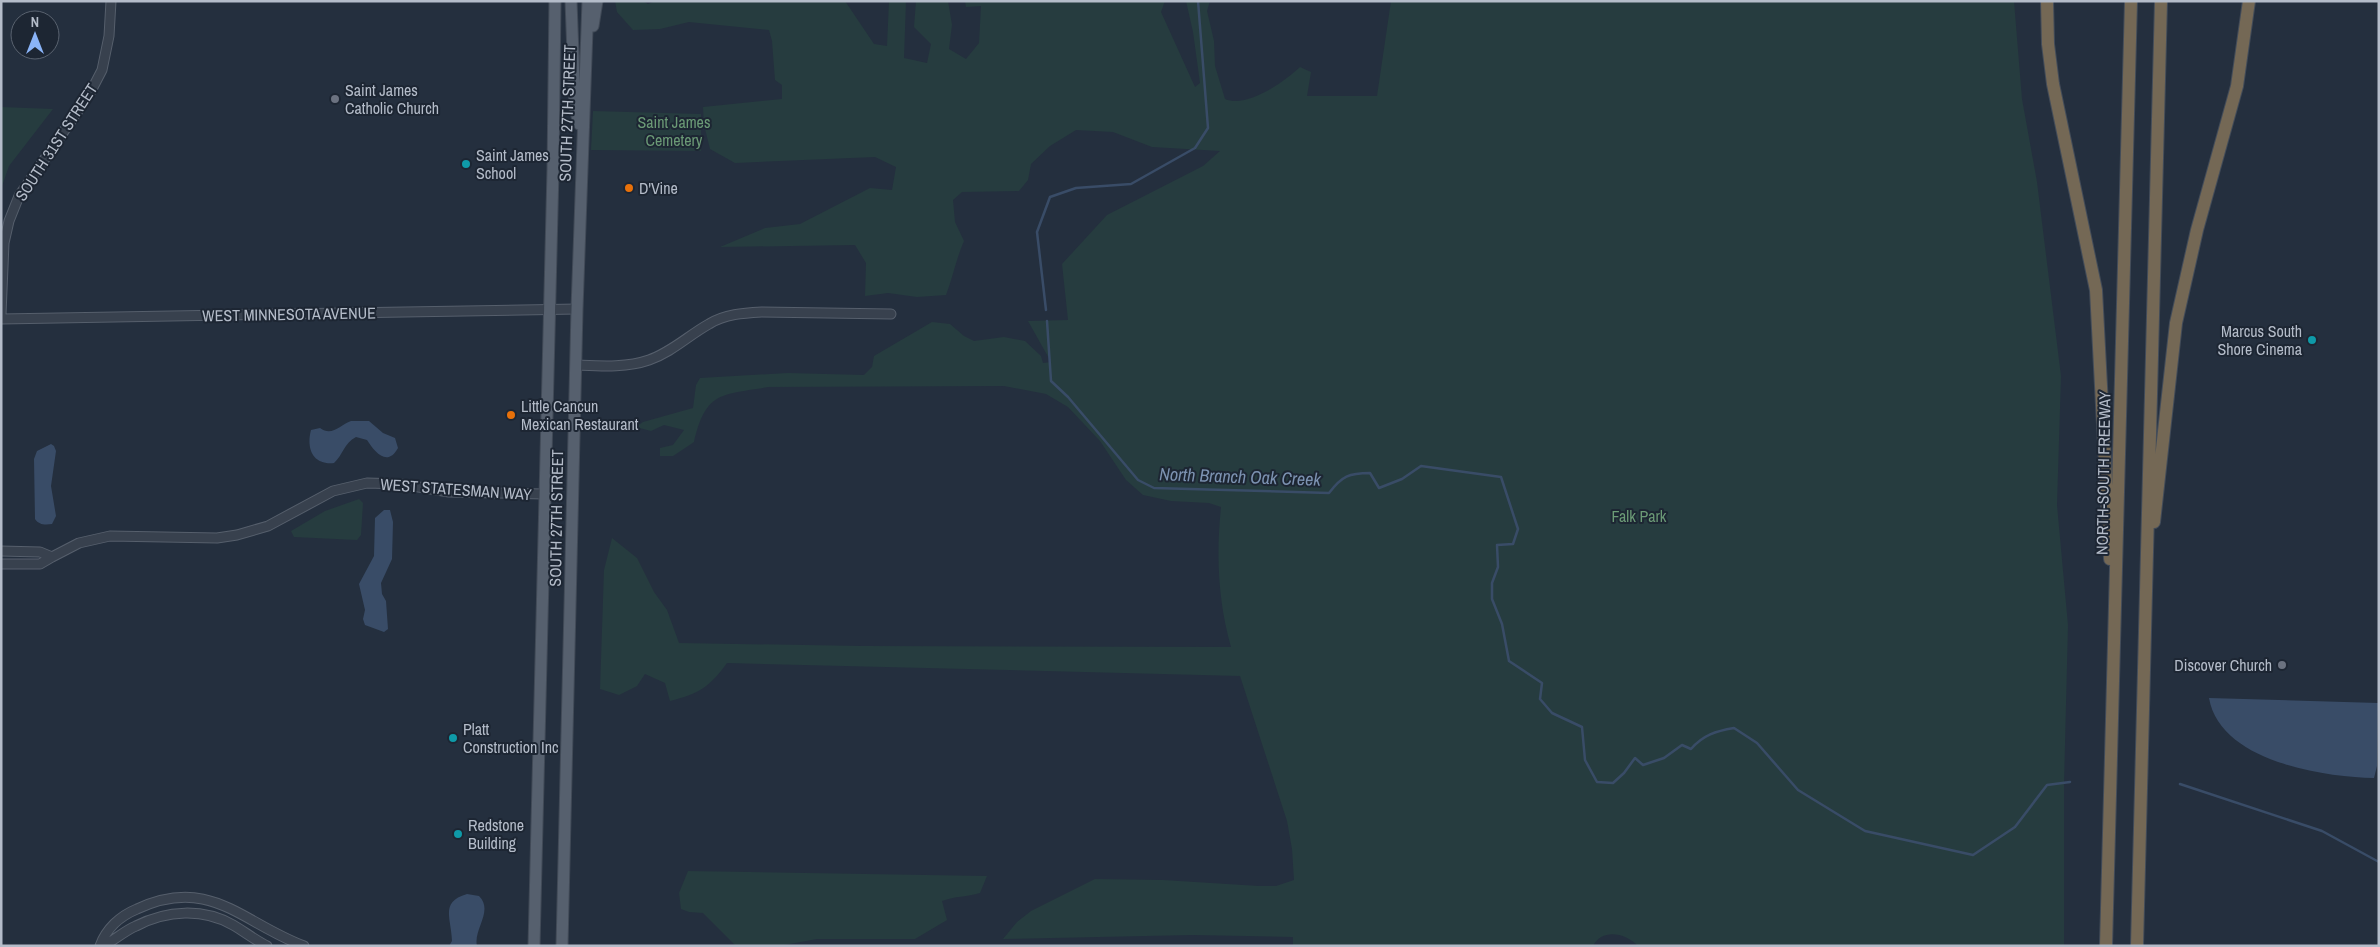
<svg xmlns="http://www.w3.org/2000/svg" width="2380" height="947" viewBox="0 0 2380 947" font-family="'Archivo Narrow',sans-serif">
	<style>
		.green { fill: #263c3f }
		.water { fill: #394c67 }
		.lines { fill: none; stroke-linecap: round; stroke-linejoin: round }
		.stream { stroke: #394c67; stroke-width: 2.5 }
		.minor-casing { stroke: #565f6c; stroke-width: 11 }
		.major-casing { stroke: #414a57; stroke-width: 13 }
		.highway-casing { stroke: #434c59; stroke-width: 14 }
		.minor { stroke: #38414e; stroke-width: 9 }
		.major { stroke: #56606e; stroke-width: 11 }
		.highway { stroke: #746855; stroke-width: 12 }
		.worship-dot { fill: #6b7280; stroke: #1d2633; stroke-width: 2 }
		.culture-dot { fill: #0f9aa8; stroke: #1d2633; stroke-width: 2 }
		.food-dot { fill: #e8710a; stroke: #1d2633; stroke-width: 2 }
		.labels { text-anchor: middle; stroke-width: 4; stroke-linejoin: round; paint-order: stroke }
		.poi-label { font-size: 16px; fill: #b4bcc9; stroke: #1d2633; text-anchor: start }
		.street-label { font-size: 16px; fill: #b4bcc9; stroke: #1d2633 }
		.park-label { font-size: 16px; fill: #6b9a76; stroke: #1d2633 }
		.water-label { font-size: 18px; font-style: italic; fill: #7c92b1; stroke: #1d2633 }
	</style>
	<rect width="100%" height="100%" fill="#242f3e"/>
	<!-- green -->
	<path class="green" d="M 615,1 L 643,1 L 648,4 L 655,1 L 845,1 L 874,44 L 887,46 L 889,1 L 906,1 L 904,58 L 927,63 L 931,44 L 914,27 L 916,1 L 948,1 L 952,25 L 949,49 L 966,59 L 979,43 L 981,6 L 966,7 L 965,1 L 1165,1 L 1161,12 L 1195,87 L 1200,83 L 1193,32 L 1186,1 L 1210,1 L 1207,11 L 1214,41 L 1215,66 L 1225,99 C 1247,109 1285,81 1300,67 L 1311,72 L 1307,96 L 1377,96 L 1391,1 L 2014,1 L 2022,99 L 2037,182 L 2061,376 L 2057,505 L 2068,625 L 2064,784 L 2064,946 L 1638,946 C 1626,933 1602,928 1593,946 L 1293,946 L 1293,937 L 1193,935 L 1003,939 L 1017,922 L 1031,911 L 1095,879 L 1163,880 L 1259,886 L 1276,886 L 1294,880 L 1292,849 L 1287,821 L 1240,676 L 727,663 C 710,687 698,694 670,701 L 665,683 L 645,674 L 637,686 L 619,695 L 600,689 L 604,570 L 612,538 L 637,558 L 654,592 L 667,610 L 679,643 L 862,646 L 1231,647 C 1218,601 1216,555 1221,507 L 1209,503 L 1171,501 L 1143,495 L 1126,480 L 1100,441 L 1068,407 L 1046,394 L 1004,386 L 768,387 C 721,395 706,391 694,442 L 673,456 L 660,456 L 660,448 L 673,445 L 684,430 L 664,425 L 651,431 L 636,427 L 643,422 L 693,408 L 696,385 L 700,378 L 788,373 L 864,375 L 872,367 L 874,356 L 932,322 L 950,324 L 964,336 L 974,341 L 1004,337 L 1025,341 L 1041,356 L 1043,363 L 1051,362 L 1028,321 L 1068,320 L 1062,264 L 1107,215 L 1203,166 L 1220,151 L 1152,147 L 1113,132 L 1076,130 L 1050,146 L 1031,164 L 1028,180 L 1019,191 L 962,192 L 953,200 L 955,222 L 964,241 C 956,259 953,277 946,295 L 917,297 L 888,293 L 865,296 L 866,263 L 855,245 L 720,247 L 765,228 L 800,224 L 870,188 L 892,190 L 896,167 L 875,157 L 735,163 L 710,149 L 704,125 L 703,107 L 782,99 L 782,85 L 775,80 L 772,41 L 769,30 L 689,22 L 660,29 L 633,30 L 617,12 Z
		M 1,107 L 53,109 L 9,166 L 1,189 Z
		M 593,111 L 701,114 L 701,151 L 591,150 Z
		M 359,499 L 363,503 L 361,535 L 357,540 L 294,537 L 291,531 L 325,511 Z
		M 688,871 L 987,876 L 980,893 C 967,897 955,896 942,901 L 947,920 L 915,939 L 817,939 L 779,946 L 736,946 L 703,913 L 689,912 L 681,909 L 679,893 Z"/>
	<!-- water -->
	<path class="water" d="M 351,421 L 369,421 L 383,433 L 395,438 L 398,448 C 387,468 374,451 367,440 L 356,437 C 344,443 343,455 334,463 C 313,465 306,449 311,430 L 320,428 C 332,437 340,425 351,421 Z
		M 51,444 L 54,446 L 56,451 L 51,486 L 56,516 L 52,524 C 45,525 39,525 35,519 L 34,459 L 37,451 Z
		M 384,510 L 390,510 L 393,522 L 392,559 L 381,583 L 382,594 L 386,601 L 388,629 L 384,632 L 365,625 L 363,619 L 365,610 L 359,584 L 374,556 L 375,518 Z
		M 2209,698 L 2378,703 L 2377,766 L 2374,778 C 2322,777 2220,761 2209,698 Z
		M 467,894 L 479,896 C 494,911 473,929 477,946 L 449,946 L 452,941 C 451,917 440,902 467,894 Z"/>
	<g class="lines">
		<!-- stream -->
		<path class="stream" d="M 1046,310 L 1037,232 L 1050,197 L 1076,188 L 1131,184 L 1195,148 L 1208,128 L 1198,1
			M 1047,321 L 1051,381 L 1068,397 L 1138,480 L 1154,488 L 1329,493 C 1342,476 1349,473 1370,473 L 1379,488 L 1402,479 L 1421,466 L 1501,477 L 1518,529 L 1513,544 L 1497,545 L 1498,567 L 1492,583 L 1492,599 L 1502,624 L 1509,661 L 1542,683 L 1540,699 L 1552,713 L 1582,727 L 1585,760 L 1597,782 L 1613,783 L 1624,773 L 1635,758 L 1643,765 L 1664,758 L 1682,745 L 1691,749 C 1703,735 1716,731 1734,728 L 1757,743 L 1798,790 L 1865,831 L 1973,855 L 2015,827 L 2047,785 L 2070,782
			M 2180,784 L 2322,831 L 2379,862"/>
		<!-- minor casing -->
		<g class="minor-casing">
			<path id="minor" d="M 1,314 L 4,243 L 9,221 L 19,196 L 89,95 L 102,70 L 109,36 L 111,1
				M 1,319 L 577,309
				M 576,365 C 600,366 626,368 649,360 C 672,352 689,335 709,324 C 725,314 744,313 762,312 L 891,314
				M 1,551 L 40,552 L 52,557 L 40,564 L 1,564
				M 52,557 L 79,543 L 110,536 L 217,538 L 237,535 L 268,526 L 333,491 L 367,483 L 400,484 L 449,492 L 545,494
				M 100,946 C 106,929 120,916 137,909 C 210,875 242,923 304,946
				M 103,946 C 115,940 124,931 136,926 C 167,910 203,908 233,925 C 245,932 255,940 267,946"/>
		</g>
		<!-- major casing -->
		<g class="major-casing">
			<path id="major" d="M 571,1 L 575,108 L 579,124
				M 593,26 L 597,1
				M 534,946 L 553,170 L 555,1
				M 562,946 L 577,309 L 588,1"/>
		</g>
		<!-- highway casing -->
		<g class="highway-casing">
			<path id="highway" d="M 2047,1 L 2048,44 L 2053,84 L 2096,290 L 2110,559
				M 2154,522 L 2176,323 L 2197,230 L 2237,86 L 2249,1
				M 2106,946 L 2131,1
				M 2137,946 L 2161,1"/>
		</g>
		<!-- minor -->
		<use href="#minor" class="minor"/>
		<!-- major -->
		<use href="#major" class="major"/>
		<!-- highway -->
		<use href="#highway" class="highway"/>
	</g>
	<!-- markers -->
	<g class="worship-dot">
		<circle cx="335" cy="99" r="5"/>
		<circle cx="2282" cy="665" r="5"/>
	</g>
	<g class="culture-dot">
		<circle cx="466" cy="164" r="5"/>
		<circle cx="2312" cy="340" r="5"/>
		<circle cx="453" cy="738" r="5"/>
		<circle cx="458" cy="834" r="5"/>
	</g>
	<g class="food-dot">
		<circle cx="629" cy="188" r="5"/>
		<circle cx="511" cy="415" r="5"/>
	</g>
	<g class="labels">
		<!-- poi labels -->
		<g class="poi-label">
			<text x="345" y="96">Saint James<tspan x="345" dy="18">Catholic Church</tspan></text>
			<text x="476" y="161">Saint James<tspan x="476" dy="18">School</tspan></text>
			<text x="639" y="194">D'Vine</text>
			<text x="2302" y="337" text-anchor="end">Marcus South<tspan x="2302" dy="18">Shore Cinema</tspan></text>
			<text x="521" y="412">Little Cancun<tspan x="521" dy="18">Mexican Restaurant</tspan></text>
			<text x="2272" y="671" text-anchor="end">Discover Church</text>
			<text x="463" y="735">Platt<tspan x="463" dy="18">Construction Inc</tspan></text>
			<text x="468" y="831">Redstone<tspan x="468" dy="18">Building</tspan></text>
		</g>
		<!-- street labels -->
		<g class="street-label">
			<text transform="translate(567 113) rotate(-88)" y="6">SOUTH 27TH STREET</text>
			<text transform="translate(56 142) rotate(-57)" y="6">SOUTH 31ST STREET</text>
			<text transform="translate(289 314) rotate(-1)" y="6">WEST MINNESOTA AVENUE</text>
			<text transform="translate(2103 473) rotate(-89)" y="6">NORTH-SOUTH FREEWAY</text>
			<text transform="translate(456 489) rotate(4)" y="6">WEST STATESMAN WAY</text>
			<text transform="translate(556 518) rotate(-89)" y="6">SOUTH 27TH STREET</text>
		</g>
		<!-- park labels -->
		<g class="park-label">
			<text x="674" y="128">Saint James<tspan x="674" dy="18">Cemetery</tspan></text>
			<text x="1639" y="522">Falk Park</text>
		</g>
		<!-- water labels -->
		<g class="water-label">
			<text transform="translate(1240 477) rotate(2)" y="6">North Branch Oak Creek</text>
		</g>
	</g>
	<!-- border -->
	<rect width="2380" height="947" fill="none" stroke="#b4bcc9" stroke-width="5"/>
	<!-- north arrow -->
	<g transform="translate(35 35)"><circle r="24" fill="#1d2633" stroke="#59626f"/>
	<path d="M0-4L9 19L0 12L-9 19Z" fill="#8ab4f8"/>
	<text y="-8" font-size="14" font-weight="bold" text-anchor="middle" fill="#b4bcc9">N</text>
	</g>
</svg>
